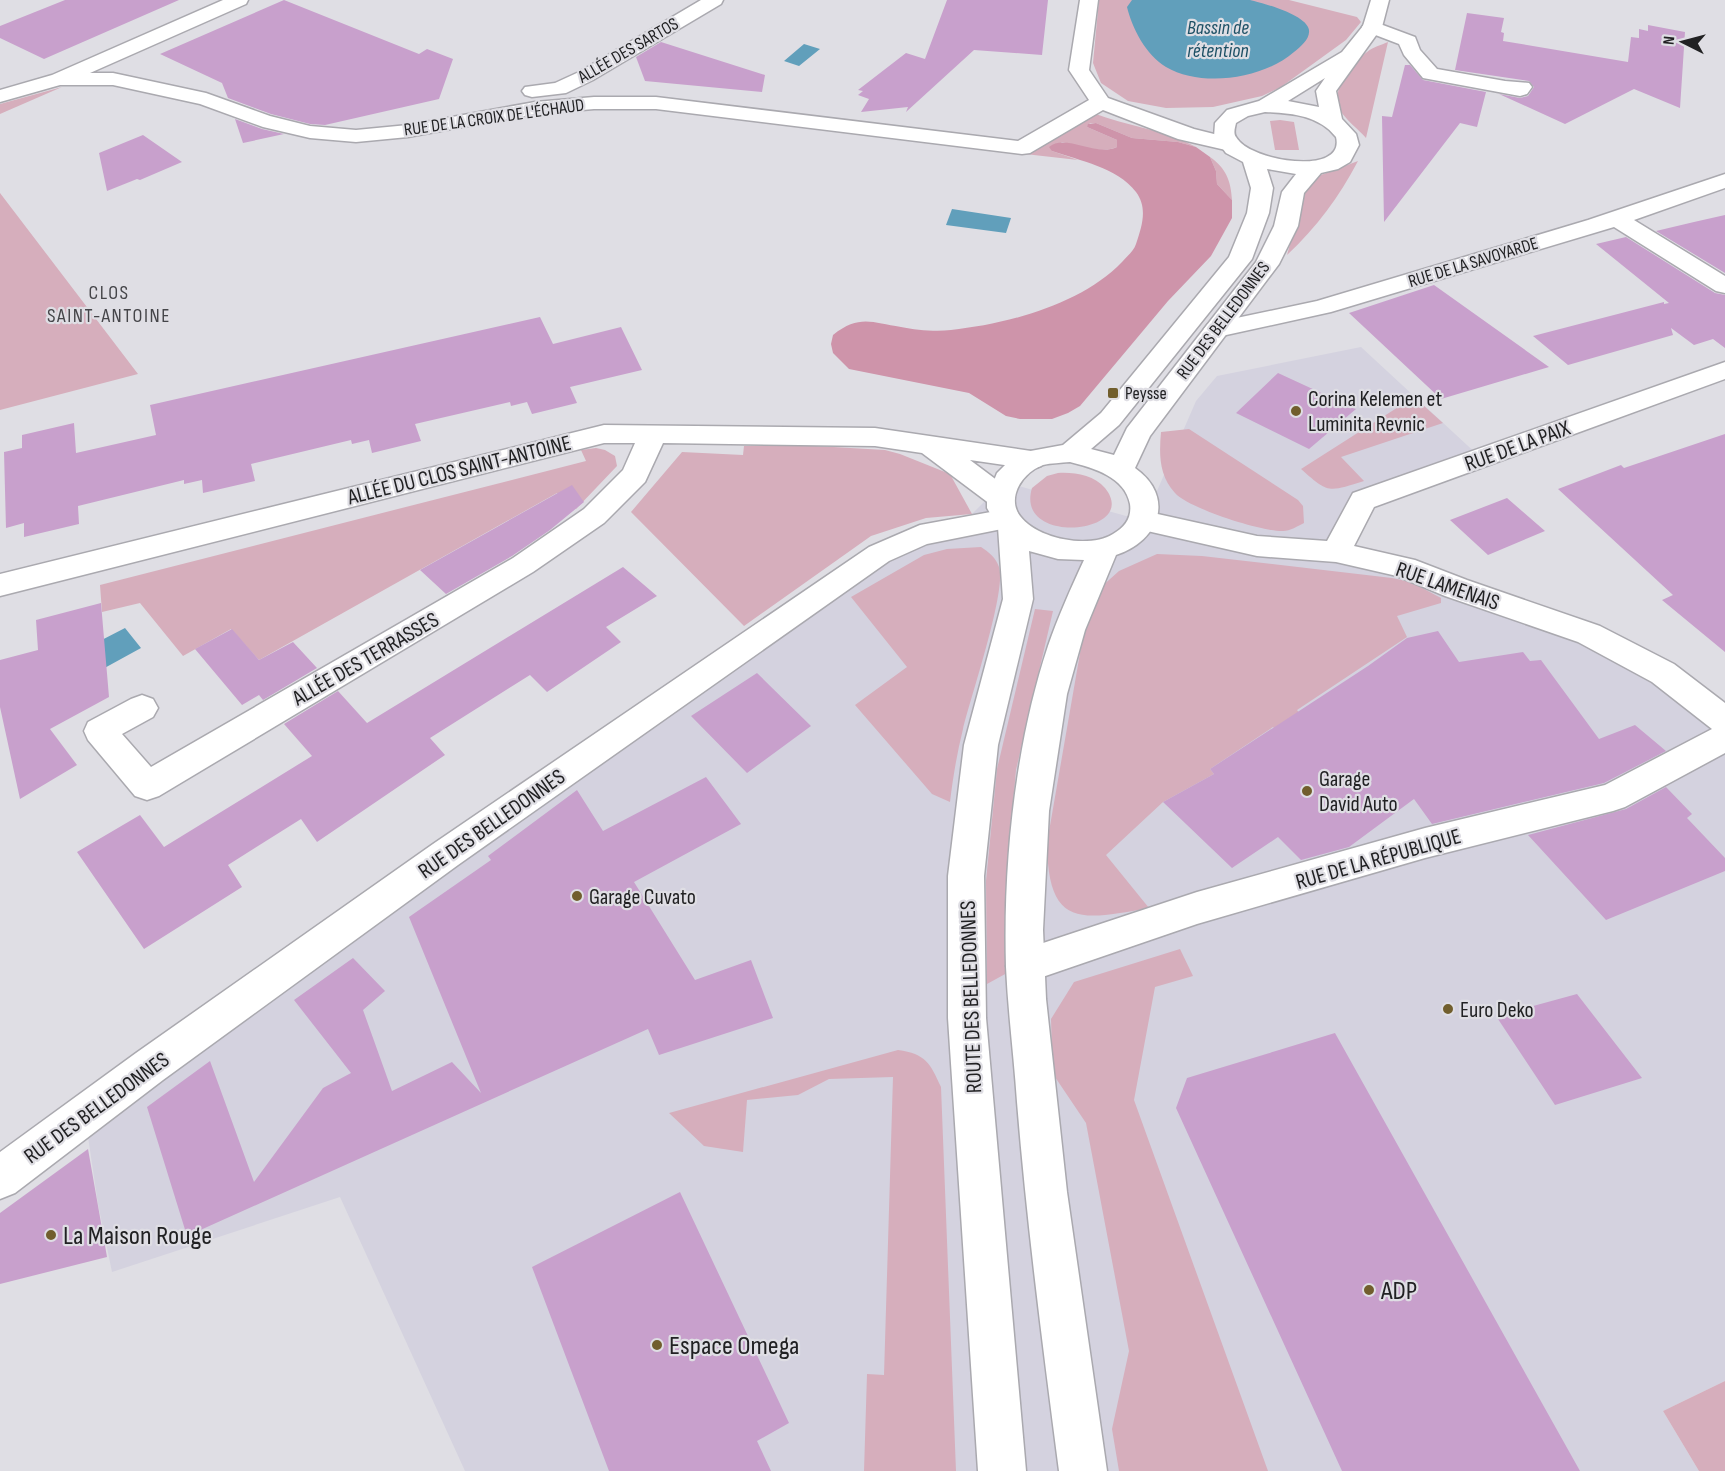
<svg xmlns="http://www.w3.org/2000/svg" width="1725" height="1471" viewBox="0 0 1725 1471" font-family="'Sofia Sans Condensed',sans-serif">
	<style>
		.built { fill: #d4d2df }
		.green { fill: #d6aebc }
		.forest { fill: #ce94aa }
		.water { fill: #619fbb }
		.building { fill: #c8a0cc }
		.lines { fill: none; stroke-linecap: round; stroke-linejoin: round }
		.minor-casing { stroke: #aaa9af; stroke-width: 3 }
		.tertiary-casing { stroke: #aaa9af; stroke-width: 3 }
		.secondary-casing { stroke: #aaa9af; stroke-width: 3 }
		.minor { fill: #fff; fill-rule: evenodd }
		.tertiary { fill: #fff; fill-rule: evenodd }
		.secondary { fill: #fff; fill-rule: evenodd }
		.poi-dot { fill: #715e2d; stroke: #dfdee4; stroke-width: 2 }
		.labels { text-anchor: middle; stroke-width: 4.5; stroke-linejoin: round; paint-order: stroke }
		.far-street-label { font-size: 18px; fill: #212123; stroke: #dfdee4 }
		.far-poi-label { font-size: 18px; fill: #212123; stroke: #dfdee4; text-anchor: start }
		.far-water-label { font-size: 20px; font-style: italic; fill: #1d5065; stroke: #dfdee4 }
		.far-neighbourhood-label { font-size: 20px; letter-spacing: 1.5px; fill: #454549; stroke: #dfdee4 }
		.poi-label { font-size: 22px; fill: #212123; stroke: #dfdee4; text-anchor: start }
		.street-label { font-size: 22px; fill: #212123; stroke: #dfdee4 }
		.near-poi-label { font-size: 27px; fill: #212123; stroke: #dfdee4; text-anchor: start }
	</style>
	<rect width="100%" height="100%" fill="#dfdee4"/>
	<!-- built -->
	<path class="built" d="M 1361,347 L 1481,458 L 1363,500 L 1336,551 L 1589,634 L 1725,721 L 1725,1381 L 1663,1411 L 1699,1471 L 465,1471 L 340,1197 L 112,1272 L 98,1204 L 87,1130 L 879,554 L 978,524 L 972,514 L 1004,482 L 1144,521 L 1196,401 L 1217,376 Z"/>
	<!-- green -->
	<path class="green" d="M 1099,0 L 1289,0 L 1357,17 L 1361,22 L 1346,40 L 1281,87 L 1262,96 L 1213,107 L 1166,108 L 1128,101 L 1101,83 L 1093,63 Z
		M 1388,42 L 1366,138 C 1358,129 1346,120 1340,110 C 1329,91 1353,63 1367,52 C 1373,47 1381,45 1388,42 Z
		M 62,87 L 0,114 L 0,104 Z
		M 1093,113 C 1127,126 1165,130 1196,147 L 1178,142 L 1132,138 L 1096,123 L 1090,123 L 1087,127 L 1117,140 L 1117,147 C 1100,154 1079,146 1062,142 L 1052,151 L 1078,160 L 1025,154 Z
		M 1280,120 L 1294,122 L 1299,150 L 1275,150 L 1270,121 Z
		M 1210,157 C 1226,168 1231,181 1232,200 L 1217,184 L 1216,171 Z
		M 1358,161 C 1339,197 1317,227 1287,255 L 1305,189 L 1313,178 Z
		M 0,193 L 138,374 L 0,410 Z
		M 1414,397 L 1443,423 L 1341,457 L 1364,481 C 1328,492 1329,494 1301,469 Z
		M 1189,429 L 1298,500 L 1303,506 L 1304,523 C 1298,526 1290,531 1283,531 C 1262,532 1188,508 1175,493 C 1159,475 1159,455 1161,432 Z
		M 744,446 L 816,446 L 885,450 L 900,454 L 950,474 L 972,514 L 926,518 L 871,536 L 744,626 L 631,512 L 682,452 L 743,455 Z
		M 596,448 L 605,450 L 615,456 L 617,466 L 576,509 L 557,493 L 259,660 L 231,629 L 183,656 L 140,603 L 102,612 L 100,585 L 586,461 L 581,450 Z
		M 1058,473 C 1074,472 1094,475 1105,488 C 1142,534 1014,547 1032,488 L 1047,476 Z
		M 981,547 C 989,552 996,558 999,567 C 1007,590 970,699 963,729 C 957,753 953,777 950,802 L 932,794 L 855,705 L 907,667 L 851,597 L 924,555 L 947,549 Z
		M 1157,554 L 1202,556 L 1392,578 L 1411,582 L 1441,598 L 1441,603 L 1397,616 L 1407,637 L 1297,710 L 1301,715 L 1276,730 L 1273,727 L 1210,769 L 1214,774 L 1163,802 L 1106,855 L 1149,908 C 1079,921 1048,927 1047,843 L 1083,636 L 1100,588 L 1119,571 Z
		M 1035,609 L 1053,611 L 1016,770 L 1006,881 L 1007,973 L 987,984 L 986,881 L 997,769 Z
		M 1180,949 L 1193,976 L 1155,987 L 1134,1100 L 1268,1471 L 1119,1471 L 1112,1429 L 1129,1351 L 1086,1123 L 1055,1077 L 1052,1053 L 1051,1019 L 1074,982 Z
		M 898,1050 C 926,1054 930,1063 941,1087 L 956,1471 L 864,1471 L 867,1374 L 884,1375 L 893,1077 L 829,1079 L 798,1095 L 747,1100 L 743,1152 L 704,1146 L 669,1113 Z
		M 1725,1381 L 1725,1471 L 1699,1471 L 1663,1411 Z"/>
	<!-- forest -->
	<path class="forest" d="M 1096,123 L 1132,138 L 1178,142 L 1196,147 L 1210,157 L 1216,171 L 1217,184 L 1232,200 L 1232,218 L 1211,256 L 1168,301 L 1080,406 L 1068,413 L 1052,419 L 1020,419 L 1006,416 L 969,393 L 849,369 L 833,353 L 831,344 L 833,335 C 860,314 872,323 901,327 C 916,330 936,332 951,330 C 1008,324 1082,304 1122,262 C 1127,256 1134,251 1136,244 C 1142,226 1148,208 1136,192 C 1117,167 1080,161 1052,151 L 1049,147 C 1065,133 1095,157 1117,147 L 1117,140 L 1087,127 L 1088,124 Z"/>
	<!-- water -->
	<path class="water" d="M 1132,0 C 1159,0 1186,0 1214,0 C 1225,0 1239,0 1250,0 C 1263,3 1307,15 1309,30 C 1310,39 1301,46 1294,52 C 1263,79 1202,88 1166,67 C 1146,55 1132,28 1127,7 Z
		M 804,44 L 820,49 L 799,66 L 784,61 Z
		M 952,209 L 1011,218 L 1006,233 L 946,225 Z
		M 125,628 L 141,648 L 79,682 L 61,661 Z"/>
	<!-- building -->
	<path class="building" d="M 65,0 L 179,0 L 44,59 L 0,38 L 0,26 Z
		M 284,0 L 419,54 L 427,49 L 453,59 L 439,99 L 325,125 L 310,124 L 271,114 L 228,98 L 222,83 L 160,54 Z
		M 947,0 L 1048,0 L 1042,55 L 974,50 L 906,112 L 908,107 L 861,112 L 869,99 L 858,95 L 863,91 L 858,90 L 906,53 L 925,59 Z
		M 1467,13 L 1504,18 L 1501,32 L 1504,33 L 1503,41 L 1628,62 L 1631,37 L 1639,38 L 1639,29 L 1648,31 L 1648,25 L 1685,32 L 1680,108 L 1634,89 L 1565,124 L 1499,94 L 1520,98 L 1528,96 L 1534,87 L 1529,81 L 1455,70 Z
		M 661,42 L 765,75 L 762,92 L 645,81 L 636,57 Z
		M 1405,65 L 1410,65 L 1423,80 L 1486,92 L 1477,127 L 1460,123 L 1384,222 L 1382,116 L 1392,117 Z
		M 235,119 L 262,129 L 284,134 L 243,143 Z
		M 143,135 L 182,162 L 140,180 L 137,179 L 107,191 L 99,153 Z
		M 1725,215 L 1725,273 L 1656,231 L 1694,222 Z
		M 1626,237 L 1715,293 L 1725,295 L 1725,348 L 1713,339 L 1694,345 L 1671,328 L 1673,335 L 1568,365 L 1533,336 L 1664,302 L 1664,304 L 1669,303 L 1596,244 Z
		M 1434,285 L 1549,367 L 1441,399 L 1349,313 Z
		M 540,317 L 553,344 L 621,327 L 642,370 L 570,387 L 577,403 L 532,414 L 527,402 L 511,406 L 510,402 L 415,424 L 421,441 L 372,453 L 369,440 L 352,444 L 351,440 L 251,464 L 255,481 L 203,493 L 202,480 L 184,484 L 184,480 L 78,506 L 79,524 L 24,537 L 24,523 L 6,528 L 4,452 L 22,448 L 22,435 L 74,423 L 76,453 L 156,435 L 150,405 Z
		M 1278,373 L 1356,409 L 1309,449 L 1236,413 Z
		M 1725,434 L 1725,652 L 1662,600 L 1673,595 L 1558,489 L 1621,465 L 1624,468 Z
		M 572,485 L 584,502 L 550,530 L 512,556 L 446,594 L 420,570 Z
		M 1507,498 L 1545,531 L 1488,555 L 1450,520 Z
		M 623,567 L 657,596 L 606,627 L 621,642 L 547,692 L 530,675 L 430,738 L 445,755 L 317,842 L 301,819 L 228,865 L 242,887 L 144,949 L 77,852 L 140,815 L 164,847 L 312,756 L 284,724 L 338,691 L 367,723 Z
		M 101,603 L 109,697 L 50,729 L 77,765 L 20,799 L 0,707 L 0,660 L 38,650 L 36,620 Z
		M 232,629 L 259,660 L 293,642 L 317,668 L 263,700 L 259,695 L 242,705 L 195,649 Z
		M 1438,631 L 1459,662 L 1523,652 L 1530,661 L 1541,660 L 1599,739 L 1635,725 L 1666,751 L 1604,783 L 1432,824 L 1414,799 L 1349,847 L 1301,860 L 1278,837 L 1232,868 L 1163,802 L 1214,774 L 1210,769 L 1368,666 L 1407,638 Z
		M 757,673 L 811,726 L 747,773 L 691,716 Z
		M 706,777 L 741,824 L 634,882 L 695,980 L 751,960 L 773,1018 L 659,1055 L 648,1029 L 187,1236 L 147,1107 L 210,1061 L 254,1182 L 323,1088 L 351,1073 L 294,1000 L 353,958 L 385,991 L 363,1010 L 392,1091 L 452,1062 L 481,1093 L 409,917 L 491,860 L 488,856 L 577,790 L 603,831 Z
		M 1666,787 L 1692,814 L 1687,818 L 1725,858 L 1725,871 L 1606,920 L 1528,835 L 1626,809 Z
		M 1577,994 L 1642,1078 L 1555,1105 L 1496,1016 Z
		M 1335,1033 L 1580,1471 L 1342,1471 L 1176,1108 L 1187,1078 Z
		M 88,1149 L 107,1257 L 0,1284 L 0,1213 Z
		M 680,1192 L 789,1423 L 757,1441 L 771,1471 L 609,1471 L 532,1267 Z"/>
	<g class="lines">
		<!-- minor casing -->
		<g class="minor-casing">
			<path id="minor" d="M 223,0 L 248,0 L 246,4 L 90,73 L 113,73 L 206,93 L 270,116 L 310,126 L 356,130 L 408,125 L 535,102 L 594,97 L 656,97 L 1018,141 L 1089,100 L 1069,70 L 1080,0 L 1098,0 L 1089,70 L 1108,98 L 1194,129 L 1238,140 L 1241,145 L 1238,150 L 1230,151 L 1178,139 L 1103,110 L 1030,153 L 1022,154 L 656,109 L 594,109 L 535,114 L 408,137 L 356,142 L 310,138 L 263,127 L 200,104 L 113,85 L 60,85 L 0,102 L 0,90 L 52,75 Z
				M 701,0 L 723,0 L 721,4 L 593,80 L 566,93 L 532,97 L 525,95 L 522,91 L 525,87 L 555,83 L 579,72 Z
				M 1372,21 L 1415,37 L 1420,50 L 1437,69 L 1505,81 L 1529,83 L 1532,87 L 1527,94 L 1520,96 L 1423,78 L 1404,55 L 1399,44 L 1365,31 L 1362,27 L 1365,23 Z
				M 1725,174 L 1725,188 L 1634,220 L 1725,276 L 1725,293 L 1716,291 L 1614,227 L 1331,312 L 1217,337 L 1208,334 L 1204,329 L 1208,324 L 1317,301 L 1588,220 Z
				M 1725,362 L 1725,379 L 1374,507 L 1354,546 L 1415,560 L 1467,580 L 1600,626 L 1674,664 L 1725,703 L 1725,753 L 1625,807 L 1613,811 L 1425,858 L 1197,924 L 1025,983 L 1012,978 L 1006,966 L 1012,954 L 1025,949 L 1197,892 L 1425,828 L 1605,785 L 1712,729 L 1652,682 L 1578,642 L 1445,596 L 1397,576 L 1336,562 L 1257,556 L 1134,528 L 1130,521 L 1134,514 L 1144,511 L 1257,536 L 1327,541 L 1353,493 Z
				M 604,425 L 875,428 L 1031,451 L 1041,454 L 1045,460 L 1041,466 L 1031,469 L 970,460 L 1010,490 L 1014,497 L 1010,504 L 1000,507 L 990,504 L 922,453 L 875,446 L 663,443 L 645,482 L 604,523 L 533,572 L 159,796 L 147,800 L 135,796 L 88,740 L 84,731 L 88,722 L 131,699 L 142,695 L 153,699 L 158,708 L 153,717 L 122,734 L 151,767 L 513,558 L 584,509 L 623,470 L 635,443 L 604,443 L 0,596 L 0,574 Z"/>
		</g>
		<!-- tertiary casing -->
		<g class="tertiary-casing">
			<path id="tertiary" d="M 1007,509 L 1017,512 L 1021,519 L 1017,526 L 927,544 L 889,561 L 458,865 L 163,1080 L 15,1193 L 0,1199 L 0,1152 L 136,1053 L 433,844 L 869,547 L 920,525 Z"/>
		</g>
		<!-- secondary casing -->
		<g class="secondary-casing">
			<path id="secondary" d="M 1371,0 L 1389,0 L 1382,27 L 1336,91 L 1342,119 L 1356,134 L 1359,145 L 1350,162 L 1338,169 L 1321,173 L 1304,193 L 1298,226 L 1279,264 L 1150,436 L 1135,468 C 1176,497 1159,541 1116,555 L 1085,630 L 1067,694 L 1049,811 L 1043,930 L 1046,999 L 1067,1192 L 1107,1471 L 1059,1471 C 1043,1348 1027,1225 1017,1102 C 1014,1057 1008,1012 1006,967 C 1003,864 1015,745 1048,646 C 1058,617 1071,588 1084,560 L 1058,559 L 1029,551 L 1033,599 L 998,745 L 984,876 L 986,1018 L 1026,1471 L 978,1471 L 948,1018 L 948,876 L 964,745 L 1003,599 L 998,527 L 987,508 L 987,498 L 997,473 L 1011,459 L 1025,452 L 1063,445 L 1101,413 L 1229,257 L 1247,213 L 1251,188 L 1243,162 L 1226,153 L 1214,137 L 1215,123 L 1227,110 L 1259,101 L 1342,52 L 1363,26 ZM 1325,78 L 1316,91 L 1319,107 L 1288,101 ZM 1265,112 C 1290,113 1319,115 1336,137 C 1346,177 1248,161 1236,137 C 1233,133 1235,128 1236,123 L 1248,116 ZM 1267,169 L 1296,174 L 1282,192 L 1274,226 L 1256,262 L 1127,428 L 1114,455 L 1091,449 L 1119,425 L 1252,259 L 1269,213 L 1273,188 ZM 1070,462 C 1094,468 1125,477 1130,504 C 1132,518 1125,527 1113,534 C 1089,549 1037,539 1020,516 C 1006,497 1023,472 1043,465 C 1051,463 1061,463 1070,462 Z"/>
		</g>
		<!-- minor -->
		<use href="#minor" class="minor"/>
		<!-- tertiary -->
		<use href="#tertiary" class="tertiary"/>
		<!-- secondary -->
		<use href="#secondary" class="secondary"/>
	</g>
	<!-- markers -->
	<g class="poi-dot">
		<rect x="1107" y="387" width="12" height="12" rx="3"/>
		<circle cx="1296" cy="411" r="6"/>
		<circle cx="1307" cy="791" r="6"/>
		<circle cx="577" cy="896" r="6"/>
		<circle cx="1448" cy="1009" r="6"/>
		<circle cx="51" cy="1235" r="6"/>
		<circle cx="1369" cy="1290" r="6"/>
		<circle cx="657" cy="1345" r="6"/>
	</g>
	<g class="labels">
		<!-- far-street labels -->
		<g class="far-street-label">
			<text transform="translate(628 50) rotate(-30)" y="6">ALLÉE DES SARTOS</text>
			<text transform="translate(494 117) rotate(-8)" y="6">RUE DE LA CROIX DE L'ÉCHAUD</text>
			<text transform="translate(1473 262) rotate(-17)" y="6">RUE DE LA SAVOYARDE</text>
			<text transform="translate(1223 320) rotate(-53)" y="6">RUE DES BELLEDONNES</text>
		</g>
		<!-- far-poi labels -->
		<g class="far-poi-label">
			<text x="1125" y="399">Peysse</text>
		</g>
		<!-- far-water labels -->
		<g class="far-water-label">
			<text x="1218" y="34">Bassin de<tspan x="1218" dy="23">rétention</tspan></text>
		</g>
		<!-- far-neighbourhood labels -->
		<g class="far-neighbourhood-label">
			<text x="109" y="299">CLOS<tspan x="109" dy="23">SAINT-ANTOINE</tspan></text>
		</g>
		<!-- poi labels -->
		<g class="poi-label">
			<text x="1308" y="406">Corina Kelemen et<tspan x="1308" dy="25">Luminita Revnic</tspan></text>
			<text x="1319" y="786">Garage<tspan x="1319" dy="25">David Auto</tspan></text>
			<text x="589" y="904">Garage Cuvato</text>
			<text x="1460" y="1017">Euro Deko</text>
		</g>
		<!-- street labels -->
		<g class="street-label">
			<text transform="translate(1517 445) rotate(-20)" y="8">RUE DE LA PAIX</text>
			<text transform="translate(459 469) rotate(-14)" y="8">ALLÉE DU CLOS SAINT-ANTOINE</text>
			<text transform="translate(1448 585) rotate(19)" y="8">RUE LAMENAIS</text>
			<text transform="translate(365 658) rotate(-30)" y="8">ALLÉE DES TERRASSES</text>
			<text transform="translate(491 823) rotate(-35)" y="8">RUE DES BELLEDONNES</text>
			<text transform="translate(1378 858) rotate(-16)" y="8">RUE DE LA RÉPUBLIQUE</text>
			<text transform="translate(970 997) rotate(-92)" y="8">ROUTE DES BELLEDONNES</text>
			<text transform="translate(96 1107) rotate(-36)" y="8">RUE DES BELLEDONNES</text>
		</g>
		<!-- near-poi labels -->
		<g class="near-poi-label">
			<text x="63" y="1244">La Maison Rouge</text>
			<text x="1381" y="1299">ADP</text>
			<text x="669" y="1354">Espace Omega</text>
		</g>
	</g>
	<!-- north arrow -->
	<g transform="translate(1683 42) rotate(276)" stroke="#dfdee4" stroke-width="4.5" paint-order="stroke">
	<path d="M0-4.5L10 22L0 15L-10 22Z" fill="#212123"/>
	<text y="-9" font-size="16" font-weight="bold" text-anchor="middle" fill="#212123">N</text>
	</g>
</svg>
